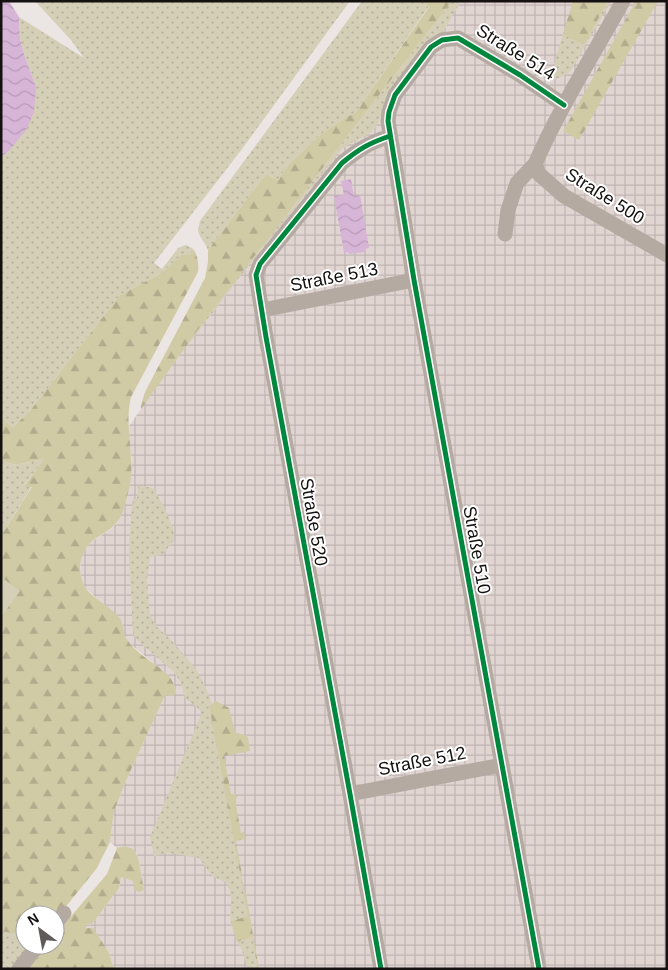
<svg xmlns="http://www.w3.org/2000/svg" width="668" height="970" viewBox="0 0 668 970" font-family="Helvetica,sans-serif">
	<style>
		.industrial { fill: url(#industrial-grid) }
		.grass { fill: url(#grass-dots) }
		.forest { fill: url(#forest-firs) }
		.park { fill: #d4cfb6 }
		.water { fill: url(#water-waves) }
		.lines { fill: none; stroke-linecap: round; stroke-linejoin: round }
		.minor { stroke: #b4aaa2; stroke-width: 15 }
		.cycleway-casing { stroke: #fff; stroke-width: 8 }
		.cycleway { stroke: #00873e; stroke-width: 5 }
		.labels { text-anchor: middle; stroke-width: 4; stroke-linejoin: round; paint-order: stroke }
		.street-label { font-size: 18px; fill: #141110; stroke: #fff }
	</style>
	<defs>
		<pattern id="industrial-grid" width="8" height="8" patternUnits="userSpaceOnUse" patternTransform="scale(1.25)"><rect width="8" height="8" fill="#e1d5d2"/><path d="M0 4h8M4 0v8" fill="none" stroke="#c0b6b3"/></pattern>
		<pattern id="grass-dots" width="8" height="8" patternUnits="userSpaceOnUse" patternTransform="scale(1.25)"><rect width="8" height="8" fill="#d4cfb6"/><path d="M2 2h.1M6 6h.1" fill="none" stroke="#b5b19b" stroke-width="1.8" stroke-linecap="round"/></pattern>
		<pattern id="forest-firs" width="22" height="20" patternUnits="userSpaceOnUse" patternTransform="scale(1.25)"><rect width="22" height="20" fill="#d0caa5"/><path d="M5 1l3.5 6h-7zM16 11l3.5 6h-7z" fill="#b2ac8d"/></pattern>
		<pattern id="water-waves" width="16" height="10" patternUnits="userSpaceOnUse" patternTransform="scale(1.25)"><rect width="16" height="10" fill="#d7b5d7"/><path d="M0 5q4-4 8 0t8 0" fill="none" stroke="#b89bb8"/></pattern>
	</defs>
	<rect width="100%" height="100%" fill="#ebe5e4"/>
	<!-- industrial -->
	<path class="industrial" d="M 452,1 L 667,1 L 667,969 L 114,969 L 108,951 L 85,928 L 85,925 L 92,924 L 119,888 L 121,876 L 133,881 L 144,890 L 138,857 L 136,853 L 130,848 L 125,846 L 117,848 L 110,842 L 114,811 L 125,783 L 165,694 L 176,693 L 174,685 L 168,675 L 128,642 L 123,633 L 123,624 L 85,587 L 82,580 L 80,572 L 81,559 L 84,551 L 89,544 L 96,539 L 111,529 L 117,523 L 121,515 L 128,496 L 132,460 L 129,443 L 129,426 L 141,409 L 141,405 L 152,388 L 259,248 L 334,155 Z"/>
	<!-- grass -->
	<path class="grass" d="M 35,1 L 350,1 L 242,149 L 154,263 L 162,269 L 178,248 L 186,245 L 192,248 L 194,250 L 191,254 L 181,255 L 162,273 L 120,295 L 30,411 L 13,427 L 1,418 L 1,157 L 9,151 L 36,87 L 24,54 L 20,38 L 19,17 L 84,58 L 71,40 Z
		M 362,1 L 423,1 L 429,6 L 356,112 L 340,121 L 320,135 L 287,166 L 278,180 L 266,174 L 208,250 C 206,243 199,238 198,230 C 198,230 200,222 200,221 Z
		M 452,1 L 461,1 L 442,34 L 388,94 C 382,104 382,120 375,128 C 366,139 351,140 341,150 L 246,269 L 184,350 L 205,320 Z
		M 608,1 L 611,1 L 572,69 C 566,76 561,78 552,79 L 556,57 L 564,30 L 564,34 L 585,43 Z
		M 45,458 L 24,485 L 32,486 L 1,536 L 1,459 C 13,470 31,461 45,458 Z
		M 138,486 L 148,487 L 154,489 L 164,507 L 173,528 L 174,536 L 174,540 L 164,553 L 160,555 L 150,557 L 147,580 L 150,614 L 158,628 L 171,640 L 196,669 L 207,690 L 212,704 L 210,706 L 210,711 L 248,916 L 232,925 L 234,934 C 228,921 231,913 231,900 C 231,894 229,888 227,883 L 212,876 L 199,858 L 168,853 L 154,856 L 150,837 L 201,715 L 200,710 L 185,698 L 181,683 L 173,671 L 137,640 L 133,634 L 129,556 L 130,528 L 133,498 L 137,499 Z
		M 1,931 L 19,935 L 25,938 L 25,945 L 34,945 L 14,969 L 1,969 Z
		M 252,937 L 258,969 L 248,969 L 242,950 L 237,942 Z"/>
	<!-- forest -->
	<path class="forest" d="M 423,1 L 452,1 L 205,320 L 141,409 C 141,404 144,394 146,390 L 205,278 L 208,262 L 208,250 L 266,174 L 278,180 L 287,166 L 320,135 L 340,121 L 356,112 L 429,7 Z
		M 573,1 L 608,1 L 585,43 L 581,43 L 565,36 L 564,30 Z
		M 636,1 L 658,1 L 579,140 L 563,131 Z
		M 194,250 C 198,257 199,265 198,272 L 131,397 C 126,417 130,438 131,458 C 133,475 128,498 122,514 C 115,528 107,531 95,539 C 82,548 77,565 82,580 C 87,597 108,604 119,617 C 125,624 122,634 128,641 C 136,652 149,660 160,668 C 164,672 168,674 171,679 C 174,683 175,688 176,693 L 173,696 L 165,695 L 125,783 L 114,811 L 110,842 L 97,868 L 55,920 L 55,915 L 25,915 L 25,938 L 19,935 L 1,931 L 1,536 L 32,487 L 24,486 L 44,459 C 30,460 13,470 1,459 L 1,418 L 13,427 L 30,411 L 120,295 L 162,273 L 181,255 L 191,254 Z
		M 216,701 L 229,708 L 235,731 L 237,733 L 246,735 L 248,738 L 250,751 L 224,756 L 231,794 L 236,794 L 237,798 L 235,799 L 241,833 L 244,832 L 245,839 L 236,841 L 242,875 L 241,875 L 245,893 L 246,894 L 259,969 L 258,969 L 252,937 L 237,942 L 232,925 L 232,921 L 248,916 L 210,711 L 210,706 Z
		M 125,846 L 133,849 L 138,857 L 144,890 L 139,892 L 134,889 L 133,881 L 121,877 L 119,888 L 92,924 L 85,925 L 85,928 L 93,928 L 108,951 L 114,969 L 26,969 L 46,945 L 55,945 L 55,935 L 107,874 L 117,848 Z"/>
	<!-- park -->
	<path class="park" d="M 1,577 L 20,591 L 1,617 Z"/>
	<!-- water -->
	<path class="water" d="M 1,1 L 9,1 L 19,17 L 20,38 L 24,54 L 36,87 L 34,112 L 26,130 L 9,151 L 1,157 Z
		M 351,179 L 354,196 L 360,195 L 369,248 L 365,249 L 365,252 L 349,254 L 348,252 L 344,253 L 334,196 L 344,195 L 341,181 Z"/>
	<g class="lines">
		<!-- minor -->
		<path class="minor" d="M 623,1 C 593,55 560,107 535,164 L 539,174 L 564,196 L 667,255
			M 505,234 L 508,210 L 517,183 L 535,164
			M 262,310 L 414,280
			M 350,794 L 502,765
			M 55,924 L 64,913
			M 19,969 L 38,945
			M 381,969 L 350,794 L 266,337 L 256,275 L 260,264 L 342,163 C 359,149 369,143 390,136
			M 539,969 L 414,280 L 388,121 L 389,112 L 395,95 L 431,47 L 442,40 L 458,38 L 520,75 L 564,105"/>
		<!-- cycleway casing -->
		<g class="cycleway-casing">
			<path id="cycleway" d="M 381,969 L 350,794 L 266,337 L 256,275 L 260,264 L 342,163 C 359,149 369,143 390,136
				M 539,969 L 414,280 L 388,121 L 389,112 L 395,95 L 431,47 L 442,40 L 458,38 L 520,75 L 564,105"/>
		</g>
		<!-- cycleway -->
		<use href="#cycleway" class="cycleway"/>
	</g>
	<g class="labels">
		<!-- street labels -->
		<g class="street-label">
			<text transform="translate(516 52) rotate(32)" y="6">Straße 514</text>
			<text transform="translate(605 196) rotate(32)" y="6">Straße 500</text>
			<text transform="translate(334 277) rotate(-11)" y="6">Straße 513</text>
			<text transform="translate(314 522) rotate(80)" y="6">Straße 520</text>
			<text transform="translate(477 550) rotate(80)" y="6">Straße 510</text>
			<text transform="translate(422 761) rotate(-11)" y="6">Straße 512</text>
		</g>
	</g>
	<!-- border -->
	<rect width="668" height="970" fill="none" stroke="#141110" stroke-width="5"/>
	<!-- north arrow -->
	<g transform="translate(40 930) rotate(328)"><circle r="24" fill="#ffffff" stroke="#a1a09f"/>
	<path d="M0-4L9 19L0 12L-9 19Z" fill="#5f5b5a"/>
	<text y="-8" font-size="14" font-weight="bold" text-anchor="middle" fill="#141110">N</text>
	</g>
</svg>
